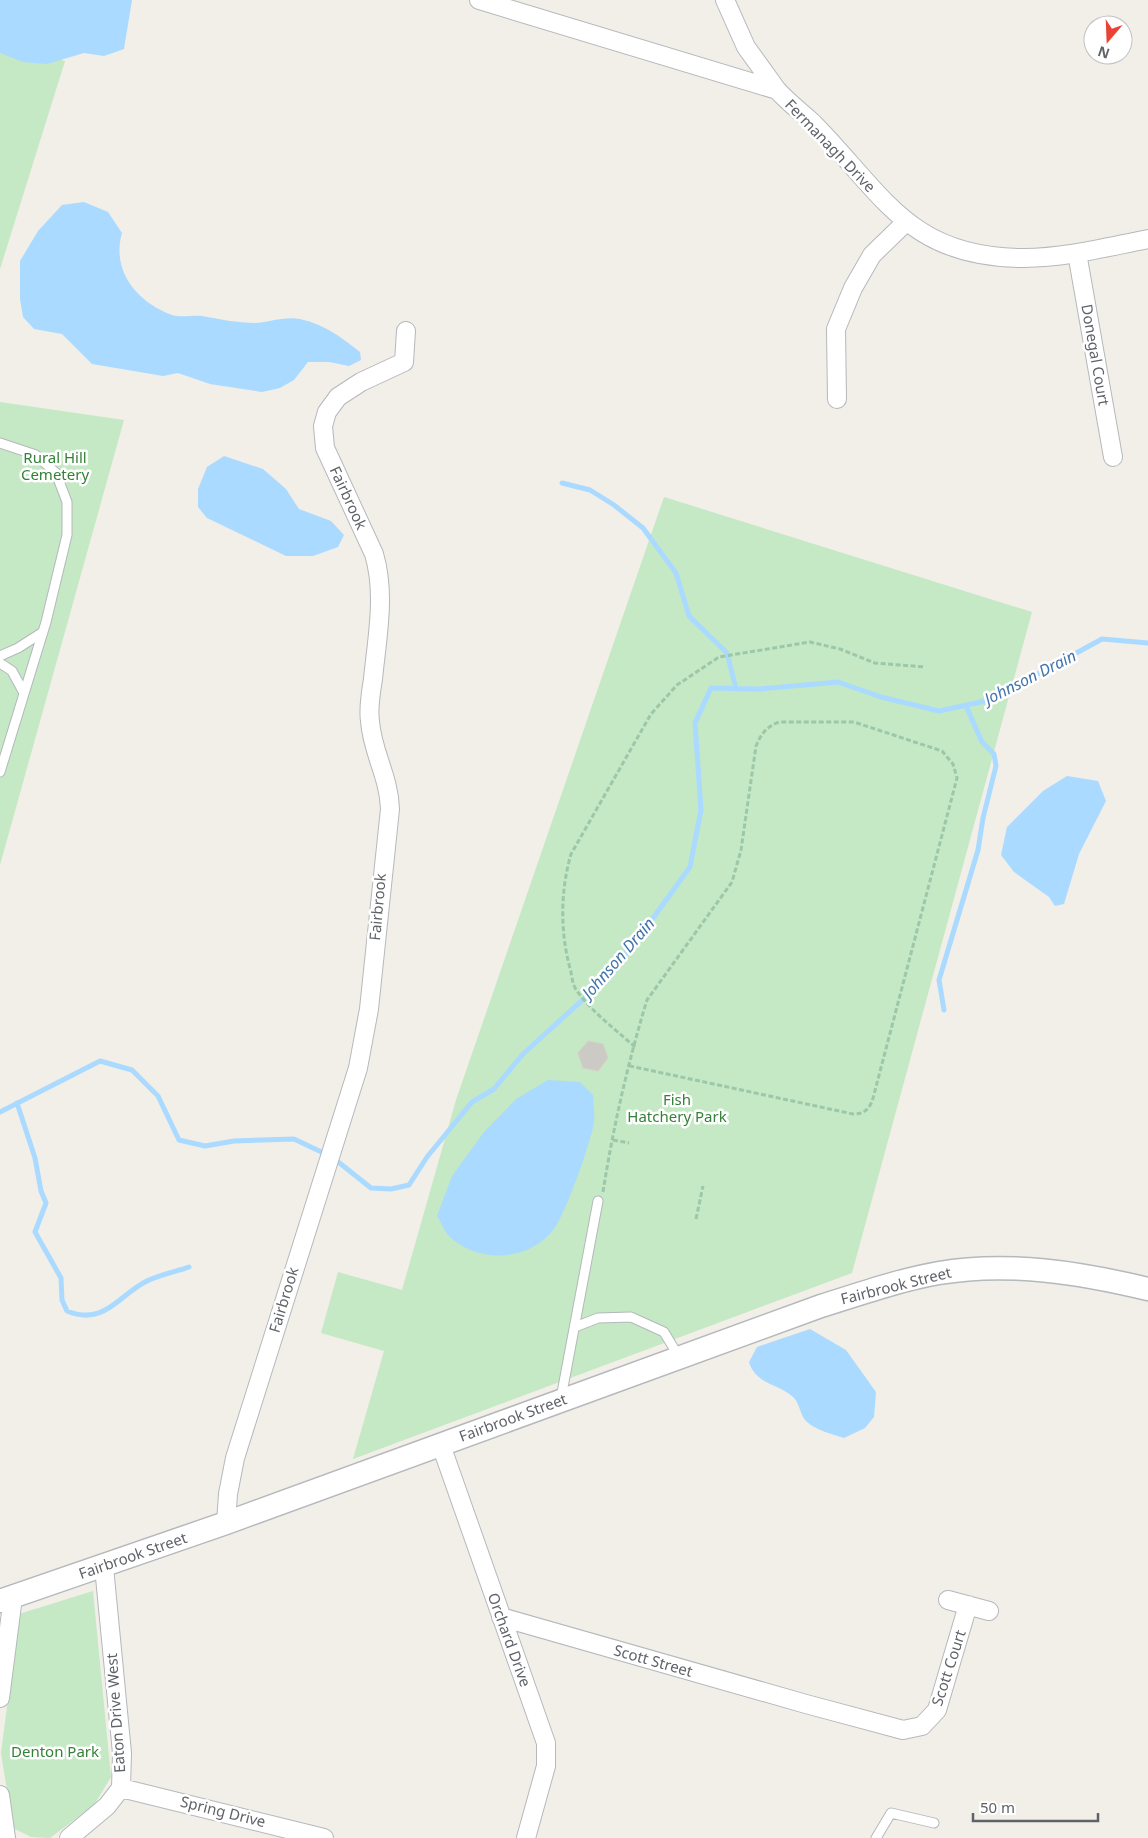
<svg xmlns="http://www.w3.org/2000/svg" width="1148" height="1838" viewBox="0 0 1148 1838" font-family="'Noto Sans',sans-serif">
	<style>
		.green { fill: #c5e8c5 }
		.water { fill: #aadaff }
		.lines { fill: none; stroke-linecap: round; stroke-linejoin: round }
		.stream { stroke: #aadaff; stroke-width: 5 }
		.building { fill: #cccac5; stroke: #d6d1c6 }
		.service-casing { stroke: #b5b8bc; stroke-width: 11 }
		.minor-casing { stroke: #b5b8bc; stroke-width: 20 }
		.tertiary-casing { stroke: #b5b8bc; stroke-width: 25 }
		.path { stroke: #9cc7a9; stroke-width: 3; stroke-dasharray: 5 2.5; stroke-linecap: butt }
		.service { stroke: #fff; stroke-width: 9 }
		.minor { stroke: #fff; stroke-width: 18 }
		.tertiary { stroke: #fff; stroke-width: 22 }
		.labels { text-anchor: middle; stroke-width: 5; stroke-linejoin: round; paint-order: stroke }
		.street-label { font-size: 15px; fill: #5f6368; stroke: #fff }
		.park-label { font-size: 15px; fill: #348238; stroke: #fff }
		.water-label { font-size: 16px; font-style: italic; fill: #4174aa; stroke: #fff }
	</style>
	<rect width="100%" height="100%" fill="#f1efe8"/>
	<!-- green -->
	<path class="green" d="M 0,40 L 65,61 L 0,269 Z
		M 0,402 L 124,420 L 0,865 Z
		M 664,497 L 1032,612 L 852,1273 L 353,1459 L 384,1351 L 321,1333 L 338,1272 L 402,1290 L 456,1100 Z
		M 93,1591 L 111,1777 L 94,1805 L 50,1838 L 31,1837 L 13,1828 L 1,1753 L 19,1614 Z"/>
	<!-- water -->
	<path class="water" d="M 0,0 L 132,0 L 124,49 L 104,56 L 84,53 L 47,64 L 23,62 L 0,53 Z
		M 84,202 L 108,212 L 122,233 C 111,271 137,302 172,315 C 181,318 193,315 202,316 C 219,319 237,323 255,323 C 270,322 285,316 300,319 C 324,324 341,337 360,352 L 361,360 L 349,366 L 329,362 L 308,362 L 294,380 L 280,388 L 262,392 L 210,384 L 178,373 L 163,376 L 92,364 L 62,334 L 34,329 L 23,317 L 20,299 L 20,261 L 38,231 L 62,205 Z
		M 224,456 L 263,469 L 286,489 L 299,509 L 331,521 L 344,535 L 338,547 L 313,556 L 286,556 L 207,518 L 198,507 L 198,489 L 207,467 Z
		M 1067,776 L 1098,781 L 1106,801 L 1079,854 L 1064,904 L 1055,906 L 1049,897 L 1014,872 L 1001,855 L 1007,827 L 1043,791 Z
		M 548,1080 L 580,1082 L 593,1095 C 593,1103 595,1113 594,1122 C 591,1142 566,1213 554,1229 C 529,1262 477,1264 449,1236 C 444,1231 441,1222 437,1216 L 452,1176 L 484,1132 L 516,1099 Z
		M 810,1329 L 846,1350 L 876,1392 L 874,1417 L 865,1428 L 844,1438 C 832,1434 810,1429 803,1417 C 800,1411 798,1401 793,1397 C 778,1383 756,1385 749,1362 L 757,1347 Z"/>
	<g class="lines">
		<!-- stream -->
		<path class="stream" d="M 562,483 L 590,490 L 614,505 L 643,528 L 676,573 L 689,616 L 727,653 L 736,689
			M 944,1010 L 939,980 L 978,850 L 983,818 L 996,766 L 994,754 L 982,742 L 966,706
			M 17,1103 L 35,1158 L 41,1191 L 46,1203 L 35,1232 L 61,1278 L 62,1300 L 67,1311 C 104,1326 117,1297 145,1282 C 158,1275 175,1272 189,1267
			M 0,1112 L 100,1061 L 132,1070 L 158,1096 L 179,1140 L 205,1146 L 234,1141 L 294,1139 L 332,1157 L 371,1188 L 391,1189 L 409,1185 L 427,1157 L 472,1102 L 494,1089 L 523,1054 L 600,984 L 643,932 L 690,867 L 701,810 L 695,723 L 711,688 L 759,689 L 838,682 L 881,697 L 939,711 L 990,700 L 1102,639 L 1148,643"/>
	</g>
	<!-- building -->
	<path class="building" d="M 588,1041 L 603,1044 L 608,1058 L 598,1071 L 583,1068 L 578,1053 Z"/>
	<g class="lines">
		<!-- service casing -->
		<g class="service-casing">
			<path id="service" d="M 0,443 L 36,455 L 56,473 L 67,502 L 67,535 L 46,622 L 0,772
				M 0,656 L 18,648 L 43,632
				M 0,663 L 12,671 L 24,693
				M 575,1327 L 598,1318 L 631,1317 L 664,1332 L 679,1357
				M 561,1398 L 598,1201
				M 876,1838 L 891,1813 L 934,1823"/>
		</g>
		<!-- minor casing -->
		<g class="minor-casing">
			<path id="minor" d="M 479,0 L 777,90 C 788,102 801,112 813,123 C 884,195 909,258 1024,258 C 1066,258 1107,247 1148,239
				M 725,0 L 746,47 L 777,90
				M 1077,253 L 1113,457
				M 837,399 L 836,329 L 853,288 L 872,255 L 906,222
				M 441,1445 L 546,1743 L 546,1766 L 526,1838
				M 226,1523 L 228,1494 L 235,1458 L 358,1068 L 369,1009 L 390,809 C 389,776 372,752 370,721 C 368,707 371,692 373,679 C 377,638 386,594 374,554 L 325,448 L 323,426 L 327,412 L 338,397 L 361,382 L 404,362 L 406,331
				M 948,1600 L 989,1611
				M 501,1617 L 806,1704 L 903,1730 L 922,1726 L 937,1710 L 968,1605
				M 0,1698 L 13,1597
				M 121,1788 L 324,1838
				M 0,1795 L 6,1838
				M 69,1838 L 107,1806 L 121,1788 L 122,1753 L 104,1567"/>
		</g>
		<!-- tertiary casing -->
		<g class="tertiary-casing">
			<path id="tertiary" d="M 0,1601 L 226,1523 L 821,1306 C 860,1294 899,1280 939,1273 C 1008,1261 1081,1273 1148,1289"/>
		</g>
		<!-- path -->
		<path class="path" d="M 635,1047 C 615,1029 592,1012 577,991 C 573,986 572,978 571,972 C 560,934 560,892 571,854 L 651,714 L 677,685 L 719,657 L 810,642 L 840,649 L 875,663 L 925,667
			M 613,1140 L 629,1143
			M 603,1192 C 613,1128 628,1062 647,1000 L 732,882 L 741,850 L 756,746 C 761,734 766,727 779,722 L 854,722 L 942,751 L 953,764 L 957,778 L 872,1102 C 867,1111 863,1114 853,1114 L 630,1066
			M 696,1219 L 703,1186"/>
		<!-- service -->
		<use href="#service" class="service"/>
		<!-- minor -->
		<use href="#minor" class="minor"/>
		<!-- tertiary -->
		<use href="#tertiary" class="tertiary"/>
	</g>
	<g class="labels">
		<!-- street labels -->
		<g class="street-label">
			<text transform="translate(830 146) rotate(46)" y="5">Fermanagh Drive</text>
			<text transform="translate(1095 355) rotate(80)" y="5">Donegal Court</text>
			<text transform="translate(348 498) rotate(65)" y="5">Fairbrook</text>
			<text transform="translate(378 907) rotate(-85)" y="5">Fairbrook</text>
			<text transform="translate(896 1286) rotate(-14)" y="5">Fairbrook Street</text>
			<text transform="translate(284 1300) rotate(-73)" y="5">Fairbrook</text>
			<text transform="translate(513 1418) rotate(-20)" y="5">Fairbrook Street</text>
			<text transform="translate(133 1556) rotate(-19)" y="5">Fairbrook Street</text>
			<text transform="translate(509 1640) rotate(70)" y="5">Orchard Drive</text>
			<text transform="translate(653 1661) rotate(16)" y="5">Scott Street</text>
			<text transform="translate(949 1668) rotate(-72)" y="5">Scott Court</text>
			<text transform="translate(116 1713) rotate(-94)" y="5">Eaton Drive West</text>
			<text transform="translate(223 1812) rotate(14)" y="5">Spring Drive</text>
		</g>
		<!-- park labels -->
		<g class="park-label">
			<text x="55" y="463">Rural Hill<tspan x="55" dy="17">Cemetery</tspan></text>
			<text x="677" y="1105">Fish<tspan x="677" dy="17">Hatchery Park</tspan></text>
			<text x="55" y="1757">Denton Park</text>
		</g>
		<!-- water labels -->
		<g class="water-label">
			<text transform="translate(1030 677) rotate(-27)" y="6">Johnson Drain</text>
			<text transform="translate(618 958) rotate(-49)" y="6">Johnson Drain</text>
		</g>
	</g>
	<!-- north arrow -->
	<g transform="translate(1108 40) rotate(199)"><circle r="24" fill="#ffffff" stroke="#bfc1c3"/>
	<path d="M0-4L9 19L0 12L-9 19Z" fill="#ea4335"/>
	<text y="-8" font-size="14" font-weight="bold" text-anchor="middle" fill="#5f6368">N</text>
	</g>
	<!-- scale -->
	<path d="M973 1813v8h125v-8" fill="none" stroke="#5f6368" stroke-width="2.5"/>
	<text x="980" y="1813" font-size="15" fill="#5f6368" stroke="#ffffff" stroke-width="4" paint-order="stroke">50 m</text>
</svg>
